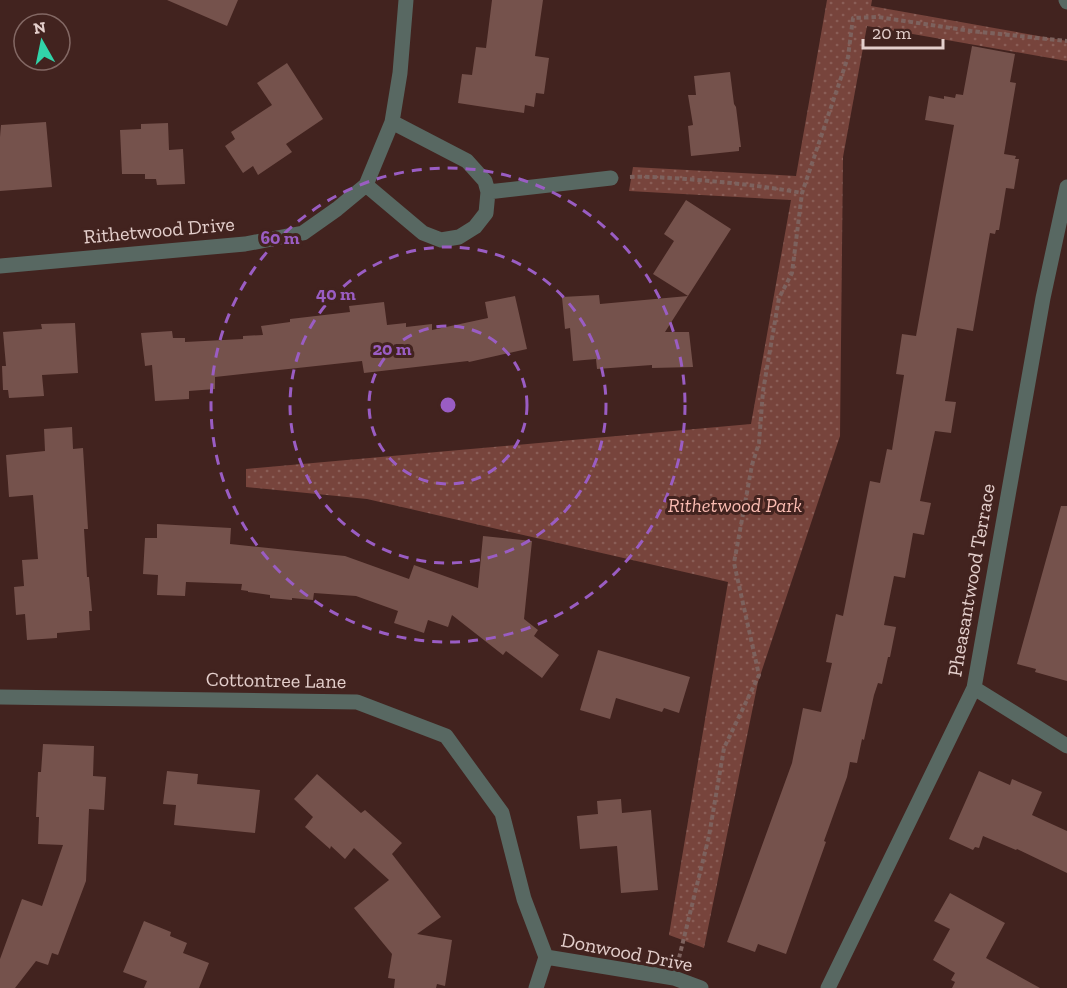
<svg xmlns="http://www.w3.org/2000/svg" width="1067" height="988" viewBox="0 0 1067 988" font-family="'Zilla Slab',serif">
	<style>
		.park { fill: url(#park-dots) }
		.building { fill: #75524c }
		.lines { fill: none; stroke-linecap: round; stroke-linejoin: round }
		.path { stroke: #7d625e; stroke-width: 4; stroke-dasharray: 4.5 3; stroke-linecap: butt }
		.minor { stroke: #586862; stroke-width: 15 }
		.ring { fill: none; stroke: #9a5dc3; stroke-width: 3; stroke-dasharray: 10 8 }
		.labels { text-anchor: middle; stroke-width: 6; stroke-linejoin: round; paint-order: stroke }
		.street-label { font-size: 20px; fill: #e4cfcc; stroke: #42231f }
		.park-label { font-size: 20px; font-style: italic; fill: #fabcb2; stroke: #42231f }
		.centre { fill: #9a5dc3; stroke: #42231f; stroke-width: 3 }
		.ring-label { font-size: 18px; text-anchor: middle; font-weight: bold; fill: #9a5dc3; stroke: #42231f; stroke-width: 6; stroke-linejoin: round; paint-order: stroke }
	</style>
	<defs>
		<pattern id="park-dots" width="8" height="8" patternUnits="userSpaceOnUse" patternTransform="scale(1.5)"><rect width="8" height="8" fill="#77443c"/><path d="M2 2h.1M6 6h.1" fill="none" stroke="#8a5e57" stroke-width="1.8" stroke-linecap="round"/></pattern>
	</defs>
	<rect width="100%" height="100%" fill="#42231f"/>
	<!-- park -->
	<path class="park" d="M 827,0 L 872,0 L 871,6 L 1067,41 L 1067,61 L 867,26 L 843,157 L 840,436 L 758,682 L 704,948 L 669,935 L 728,582 L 367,499 L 246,487 L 246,469 L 751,424 L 791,200 L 629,191 L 633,167 L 796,176 Z"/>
	<!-- building -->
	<path class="building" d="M 167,0 L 238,0 L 227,26 Z
		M 492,0 L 543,0 L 535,56 L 549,58 L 544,94 L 536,93 L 534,107 L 525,105 L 524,113 L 458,103 L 462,74 L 472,75 L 476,47 L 486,48 Z
		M 972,46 L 1015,54 L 1010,82 L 1016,83 L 1004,154 L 1016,156 L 1015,159 L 1019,159 L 1014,189 L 1006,188 L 999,230 L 996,230 L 995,234 L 990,233 L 973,331 L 957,328 L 945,401 L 956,402 L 951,433 L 935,431 L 920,501 L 931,503 L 924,535 L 913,533 L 905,578 L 894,576 L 884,625 L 896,627 L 890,657 L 888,657 L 882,684 L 878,683 L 874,695 L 864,740 L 862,739 L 857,763 L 850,762 L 847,777 L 824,841 L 826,842 L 786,954 L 758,944 L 755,952 L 727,942 L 792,763 L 803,708 L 821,712 L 832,663 L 826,662 L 836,614 L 843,616 L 870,481 L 880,483 L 887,449 L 892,450 L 904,375 L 896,374 L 902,334 L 916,336 L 954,125 L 925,120 L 929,96 L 944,99 L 944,96 L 955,98 L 956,94 L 963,95 Z
		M 287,63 L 323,119 L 286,144 L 292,152 L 258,175 L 253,166 L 243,173 L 225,146 L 235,139 L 231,132 L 272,105 L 257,83 Z
		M 730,72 L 734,104 L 736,107 L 741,147 L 739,147 L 739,151 L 691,156 L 688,126 L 693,125 L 688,95 L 696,95 L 694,76 Z
		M 46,122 L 52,187 L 0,191 L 0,137 L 1,125 Z
		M 168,123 L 169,150 L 183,149 L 185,184 L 157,185 L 156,179 L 145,179 L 145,174 L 122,174 L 120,130 L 141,129 L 141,124 Z
		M 686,200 L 731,229 L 688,296 L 653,274 L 674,241 L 664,234 Z
		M 599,295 L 600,304 L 688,296 L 665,332 L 689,332 L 693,367 L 652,368 L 652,365 L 597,369 L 596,359 L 573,361 L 570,328 L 565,329 L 562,297 Z
		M 515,296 L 527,349 L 469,362 L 468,361 L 364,373 L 362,361 L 215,377 L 215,389 L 189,391 L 189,399 L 155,401 L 152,365 L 145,366 L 141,333 L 172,331 L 173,338 L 185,338 L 185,342 L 243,339 L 243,336 L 263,335 L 261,326 L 290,322 L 290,319 L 350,312 L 349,306 L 384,302 L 387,325 L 406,323 L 406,327 L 432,324 L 432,330 L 488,318 L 485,302 Z
		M 75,323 L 78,373 L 42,375 L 44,396 L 9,398 L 8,390 L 3,390 L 2,366 L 6,366 L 3,332 L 42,329 L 41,324 Z
		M 72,427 L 73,449 L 83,448 L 88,529 L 84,529 L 87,577 L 89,577 L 92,611 L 89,611 L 90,630 L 57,633 L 57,638 L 27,640 L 25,614 L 16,615 L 14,587 L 24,586 L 22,560 L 38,559 L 33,495 L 9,497 L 6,455 L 45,451 L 44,429 Z
		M 1061,506 L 1067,506 L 1067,681 L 1035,672 L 1036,669 L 1017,664 Z
		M 157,524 L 231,528 L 230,544 L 345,556 L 409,579 L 414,565 L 478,588 L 483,536 L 532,541 L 524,619 L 538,630 L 534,636 L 559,655 L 542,678 L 506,651 L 503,655 L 452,615 L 448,627 L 428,620 L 424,633 L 394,623 L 398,611 L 356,596 L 314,593 L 313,600 L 292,598 L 292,600 L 270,598 L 270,595 L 248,592 L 248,591 L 241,590 L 242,584 L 186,582 L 185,596 L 157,595 L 158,575 L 143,574 L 145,538 L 157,538 Z
		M 598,650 L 690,677 L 679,713 L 664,708 L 662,712 L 616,698 L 610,719 L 580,710 Z
		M 43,744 L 94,746 L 93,776 L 106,777 L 104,810 L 89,809 L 86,881 L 58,955 L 52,953 L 48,965 L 36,961 L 15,988 L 0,988 L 0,959 L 22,899 L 42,906 L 63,845 L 38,844 L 39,817 L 36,817 L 38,772 L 41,772 Z
		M 167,771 L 198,774 L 197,784 L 260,790 L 255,833 L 174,825 L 176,805 L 163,804 Z
		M 979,771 L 1010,785 L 1012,779 L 1042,792 L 1032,815 L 1067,831 L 1067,873 L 1017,849 L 1016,850 L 983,836 L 979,848 L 975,847 L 973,850 L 949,839 Z
		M 317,774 L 361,813 L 365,810 L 402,843 L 392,854 L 441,917 L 417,934 L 452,940 L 445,986 L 437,984 L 436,988 L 394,988 L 395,979 L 388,978 L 392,954 L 354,908 L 389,880 L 354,848 L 345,859 L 331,846 L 330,849 L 305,827 L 313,817 L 294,799 Z
		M 621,799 L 622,813 L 651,810 L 658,890 L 621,893 L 617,846 L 580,849 L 577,816 L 598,814 L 597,801 Z
		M 950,893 L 1005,923 L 986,958 L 1040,988 L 952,988 L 955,982 L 951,980 L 955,973 L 933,960 L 950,929 L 934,921 Z
		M 144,921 L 171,932 L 170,936 L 187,943 L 183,953 L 209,963 L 199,988 L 144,988 L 147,981 L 123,972 Z"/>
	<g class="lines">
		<!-- path -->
		<path class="path" d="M 630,177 C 649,176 667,178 686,179 C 725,182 764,186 802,193
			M 679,958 L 709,836 L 724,748 L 759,675 L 734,563 L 752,465 L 759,443 L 763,391 L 779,298 L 792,273 L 802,193 L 848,57 L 853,18 L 878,17 L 971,31 L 1067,41"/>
		<!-- minor -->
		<path class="minor" d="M 1066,0 L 1067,2
			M 366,185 L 423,233 L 441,240 L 459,237 L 475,227 L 486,213 L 488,192 L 485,181 L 467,161 L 392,122
			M 488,192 L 611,178
			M 0,266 L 245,244 L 303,233 L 337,209 L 366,185 L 392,122 L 400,73 L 406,0
			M 974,688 L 1067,746
			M 0,697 L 357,702 L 446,736 L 502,813 L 524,899 L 546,957 L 536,988
			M 546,957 L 674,978 L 701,988
			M 828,988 L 974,688 L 1043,298 L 1067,187"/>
	</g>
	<!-- distance rings -->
	<g class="ring">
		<circle cx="448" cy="405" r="79"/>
		<circle cx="448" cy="405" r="158"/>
		<circle cx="448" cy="405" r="237"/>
	</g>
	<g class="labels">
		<!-- street labels -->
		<g class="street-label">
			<text transform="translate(159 230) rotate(-5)" y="7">Rithetwood Drive</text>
			<text transform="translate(971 580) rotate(-80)" y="7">Pheasantwood Terrace</text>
			<text transform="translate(276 680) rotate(1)" y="7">Cottontree Lane</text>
			<text transform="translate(627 952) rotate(11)" y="7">Donwood Drive</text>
		</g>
		<!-- park labels -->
		<g class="park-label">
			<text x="735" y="512">Rithetwood Park</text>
		</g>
	</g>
	<circle cx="448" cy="405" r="9" class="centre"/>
	<g class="ring-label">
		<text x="280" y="244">60 m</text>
		<text x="336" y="300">40 m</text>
		<text x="392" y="355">20 m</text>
	</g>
	<!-- north arrow -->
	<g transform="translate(42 42) rotate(351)"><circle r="28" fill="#42231f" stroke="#836864" stroke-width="1.5"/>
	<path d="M0-4.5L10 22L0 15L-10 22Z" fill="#31d4a9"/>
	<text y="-9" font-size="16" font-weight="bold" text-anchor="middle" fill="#e4cfcc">N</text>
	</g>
	<!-- scale -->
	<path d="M863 39v9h80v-9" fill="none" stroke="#e4cfcc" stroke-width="3"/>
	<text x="872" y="39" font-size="18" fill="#e4cfcc" stroke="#42231f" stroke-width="4.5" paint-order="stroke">20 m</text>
</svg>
